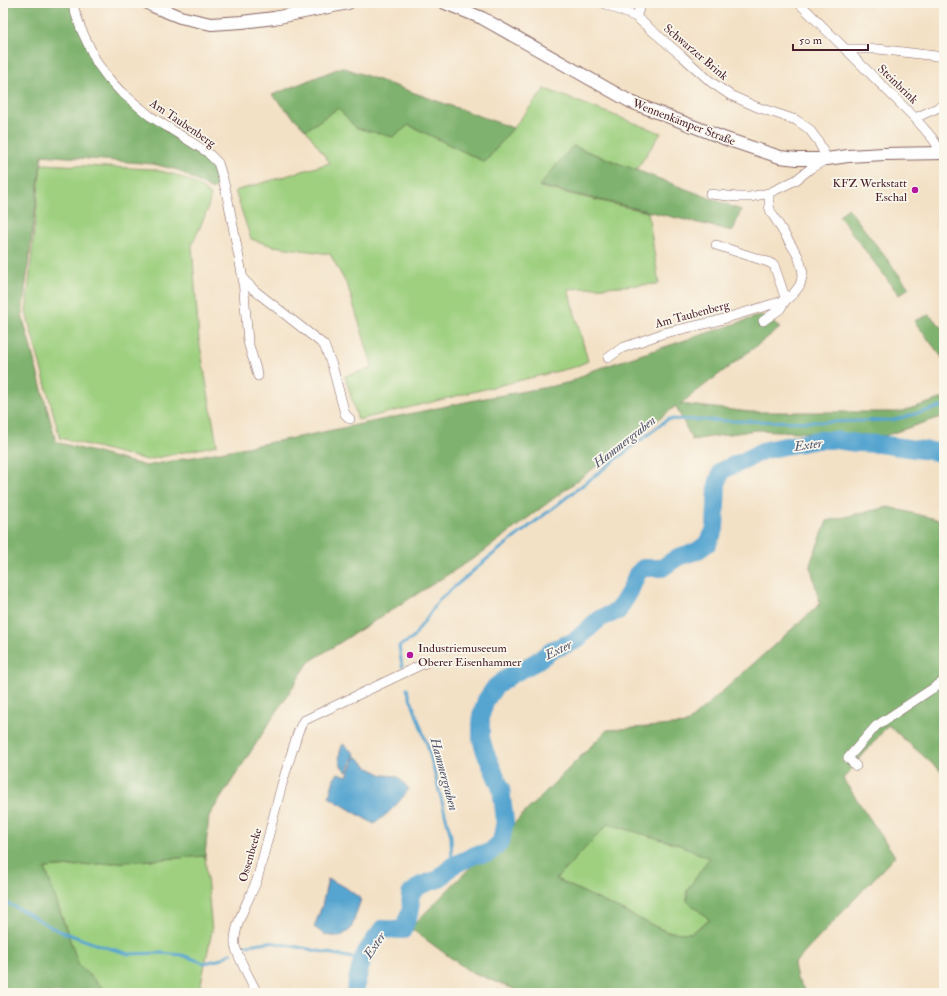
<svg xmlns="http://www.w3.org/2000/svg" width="947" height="996" viewBox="0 0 947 996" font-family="'IM FELL Double Pica',serif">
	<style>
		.green { fill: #9fd080; stroke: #747856 }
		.forest { fill: #7fb26e; stroke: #64684c; fill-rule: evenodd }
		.water { fill: #56a5d0; stroke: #50627e }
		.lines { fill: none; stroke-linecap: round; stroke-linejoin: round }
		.stream { stroke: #56a5d0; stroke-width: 3 }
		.river { stroke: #56a5d0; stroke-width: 18 }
		.street-casing { stroke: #856361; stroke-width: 10 }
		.secondary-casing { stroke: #856361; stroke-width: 14 }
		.street { stroke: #fff; stroke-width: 9 }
		.secondary { stroke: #fff; stroke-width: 12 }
		.poi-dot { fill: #b5179e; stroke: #fbf7ec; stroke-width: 1.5 }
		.labels { text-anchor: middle; stroke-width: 3.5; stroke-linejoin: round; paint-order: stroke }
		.street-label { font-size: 12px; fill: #4a1f2b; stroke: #fbf7ec }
		.poi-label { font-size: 12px; fill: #4a1f2b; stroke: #fbf7ec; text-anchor: end }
		.water-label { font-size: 13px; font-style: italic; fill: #4f556d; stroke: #fbf7ec }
	</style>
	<rect width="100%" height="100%" fill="#fbf7ec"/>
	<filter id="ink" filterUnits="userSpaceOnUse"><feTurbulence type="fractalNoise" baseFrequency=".025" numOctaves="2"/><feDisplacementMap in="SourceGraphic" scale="8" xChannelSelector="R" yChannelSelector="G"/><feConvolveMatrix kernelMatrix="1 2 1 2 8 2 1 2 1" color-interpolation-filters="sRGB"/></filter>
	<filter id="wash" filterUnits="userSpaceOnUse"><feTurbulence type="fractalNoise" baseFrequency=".012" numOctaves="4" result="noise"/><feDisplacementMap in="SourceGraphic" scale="16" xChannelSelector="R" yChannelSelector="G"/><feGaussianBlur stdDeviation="0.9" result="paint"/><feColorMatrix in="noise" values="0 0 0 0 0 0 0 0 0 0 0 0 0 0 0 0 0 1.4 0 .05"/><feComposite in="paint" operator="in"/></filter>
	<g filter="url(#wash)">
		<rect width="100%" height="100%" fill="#f3e1c6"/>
		<!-- green -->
		<path class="green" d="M 545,89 L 661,133 L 636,170 L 573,146 L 540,187 L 648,212 L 659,284 L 568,289 L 588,361 L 575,367 L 358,420 L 345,376 L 373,368 L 348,287 L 330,254 L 273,246 L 251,239 L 235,191 L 330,163 L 306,130 L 338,108 L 409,125 L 485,162 Z
			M 41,164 L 152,169 L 176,175 L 194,183 L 211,195 L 207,211 L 192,245 L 199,340 L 217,445 L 147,460 L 60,438 L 26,312 Z
			M 607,823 L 680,845 L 710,858 L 687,891 L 687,901 L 710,920 L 691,933 L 667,932 L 556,879 Z
			M 205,856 L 212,931 L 199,993 L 109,993 L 79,967 L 45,868 Z"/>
		<!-- forest -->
		<path class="forest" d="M 3,3 L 69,3 L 106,79 L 216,164 L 221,181 L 216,187 L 212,190 L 178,170 L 153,164 L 42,155 L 22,315 L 56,442 L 146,466 L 304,436 L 480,399 L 553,386 L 571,382 L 591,371 L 762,315 L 780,328 L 680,404 L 750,412 L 899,412 L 944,398 L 944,416 L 884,436 L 756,430 L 692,440 L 676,406 L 479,555 L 309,662 L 209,816 L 205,856 L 45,868 L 79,966 L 109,993 L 3,993 Z
			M 342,67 L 513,128 L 485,162 L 409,125 L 393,137 L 356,128 L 338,108 L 306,130 L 272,95 Z
			M 573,146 L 741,210 L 733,231 L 539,186 Z
			M 848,208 L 909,288 L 899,295 L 839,216 Z
			M 929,315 L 944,329 L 944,360 L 914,321 Z
			M 888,507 L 944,521 L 944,774 L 888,725 L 843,779 L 895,856 L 794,964 L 797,979 L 807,993 L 524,993 L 469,971 L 410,928 L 607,730 L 686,724 L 820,604 L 810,564 L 827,521 ZM 608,824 L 680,845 L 709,858 L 687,891 L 687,901 L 710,920 L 691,933 L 667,932 L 556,879 Z"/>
		<!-- water -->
		<path class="water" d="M 343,744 L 355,754 L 347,772 C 337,765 338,754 343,744 Z
			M 356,756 L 369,768 L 383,775 L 397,776 L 409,789 C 399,803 388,814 374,824 L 329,797 L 334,779 L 338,773 L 347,776 Z
			M 328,879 L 345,887 L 361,899 L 351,929 L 340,937 L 325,935 L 314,927 L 322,906 Z"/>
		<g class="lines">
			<!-- stream -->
			<path class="stream" d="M 402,666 L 399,646 L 412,639 L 439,600 L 487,559 L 668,419 L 731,421 L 827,422 L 893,420 L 944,406
				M 407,689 L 428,747 L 441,798 L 451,836 L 452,866
				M 3,901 L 25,912 L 44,923 L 57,930 L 95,944 L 129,954 L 161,953 L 182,955 L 204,963 L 218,960 L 232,953
				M 240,946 L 269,942 L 298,947 L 363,960"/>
			<!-- river -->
			<path class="river" d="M 355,993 L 358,976 L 364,955 L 382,929 L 403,930 L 411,909 L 410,894 L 421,885 L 439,879 L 452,866 L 475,855 L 489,853 L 501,842 L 505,821 L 501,788 L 485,752 L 481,738 L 481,715 L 486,700 L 495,687 L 511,675 L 534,663 L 554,649 L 575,641 L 599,619 L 618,611 L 630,591 L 637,574 L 643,568 L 662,568 L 678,557 L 697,551 L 708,543 L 715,529 L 717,484 L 722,470 L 744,461 L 762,451 L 780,447 L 817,440 L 835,440 L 857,443 L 879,444 L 944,453"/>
		</g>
	</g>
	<g filter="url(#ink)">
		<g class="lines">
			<!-- street casing -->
			<g class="street-casing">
				<path id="street" d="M 72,3 L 81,29 L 97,63 L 108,78 L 120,91 L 150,116 L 207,152 L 218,163 L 223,179 L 229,205 L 243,279 L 248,342 L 258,376
					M 603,3 L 636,17 L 682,56 L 711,82 L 730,95 L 757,107 L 796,120 L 809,129 L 818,141 L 827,159 L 811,168 L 796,180 L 769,193 L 769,206 L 771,212 L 798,256 L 801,265 L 803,273 L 800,285 L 794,293 L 786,300 L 780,309 L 763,321
					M 799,3 L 915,118 L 933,139 L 941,152
					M 636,17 L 639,9 L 638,3
					M 845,49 L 878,49 L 944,57
					M 915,118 L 944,105
					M 710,194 L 737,197 L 750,197 L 769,193
					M 716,245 L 768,262 L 774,265 L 786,300
					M 243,279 L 254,290 L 324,345 L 332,365 L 345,414 L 350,419
					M 608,358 L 622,348 L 664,333 L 713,322 L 786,300
					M 856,766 L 848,758 L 876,726 L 944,681
					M 257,993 C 251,980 237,957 235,945 C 233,925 250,898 257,880 L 282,784 L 298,732 L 303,721 L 427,662"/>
			</g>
			<!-- secondary casing -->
			<g class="secondary-casing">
				<path id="secondary" d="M 148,3 L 153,6 L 180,17 L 211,24 L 242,22 L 274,18 L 348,3
					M 445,3 L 482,18 L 631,102 L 726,139 L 780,157 L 797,159 L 827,159 L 848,156 L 884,154 L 944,153"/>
			</g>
			<!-- street -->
			<use href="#street" class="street"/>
			<!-- secondary -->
			<use href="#secondary" class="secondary"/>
		</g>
	</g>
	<!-- markers -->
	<g class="poi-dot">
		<circle cx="915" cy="190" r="4"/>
		<circle cx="410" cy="655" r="4"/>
	</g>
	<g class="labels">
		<!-- street labels -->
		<g class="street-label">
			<text transform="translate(696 52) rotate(40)" y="4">Schwarzer Brink</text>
			<text transform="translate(898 84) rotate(44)" y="4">Steinbrink</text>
			<text transform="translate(684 122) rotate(21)" y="4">Wennenkämper Straße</text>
			<text transform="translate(183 123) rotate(34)" y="4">Am Taubenberg</text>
			<text transform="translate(692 314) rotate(-15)" y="4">Am Taubenberg</text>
			<text transform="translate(250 855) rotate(-74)" y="4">Ossenbeeke</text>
		</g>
		<!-- poi labels -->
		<g class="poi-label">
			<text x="907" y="187">KFZ Werkstatt<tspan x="907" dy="14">Eschal</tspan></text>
			<text x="418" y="652" text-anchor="start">Industriemuseeum<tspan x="418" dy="14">Oberer Eisenhammer</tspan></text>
		</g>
		<!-- water labels -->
		<g class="water-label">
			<text transform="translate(624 441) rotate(-38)" y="5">Hammergraben</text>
			<text transform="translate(808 444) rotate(-8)" y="5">Exter</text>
			<text transform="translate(558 649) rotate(-26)" y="5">Exter</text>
			<text transform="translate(445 774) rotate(75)" y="5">Hammergraben</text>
			<text transform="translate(374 945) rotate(-56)" y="5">Exter</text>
		</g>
	</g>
	<!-- margin -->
	<rect width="947" height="996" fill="none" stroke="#fbf7ec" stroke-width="16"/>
	<!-- scale -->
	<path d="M793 44v6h75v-6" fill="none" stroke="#4a1f2b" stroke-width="2"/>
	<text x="799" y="44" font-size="12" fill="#4a1f2b" stroke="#fbf7ec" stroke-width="3" paint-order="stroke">50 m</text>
</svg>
